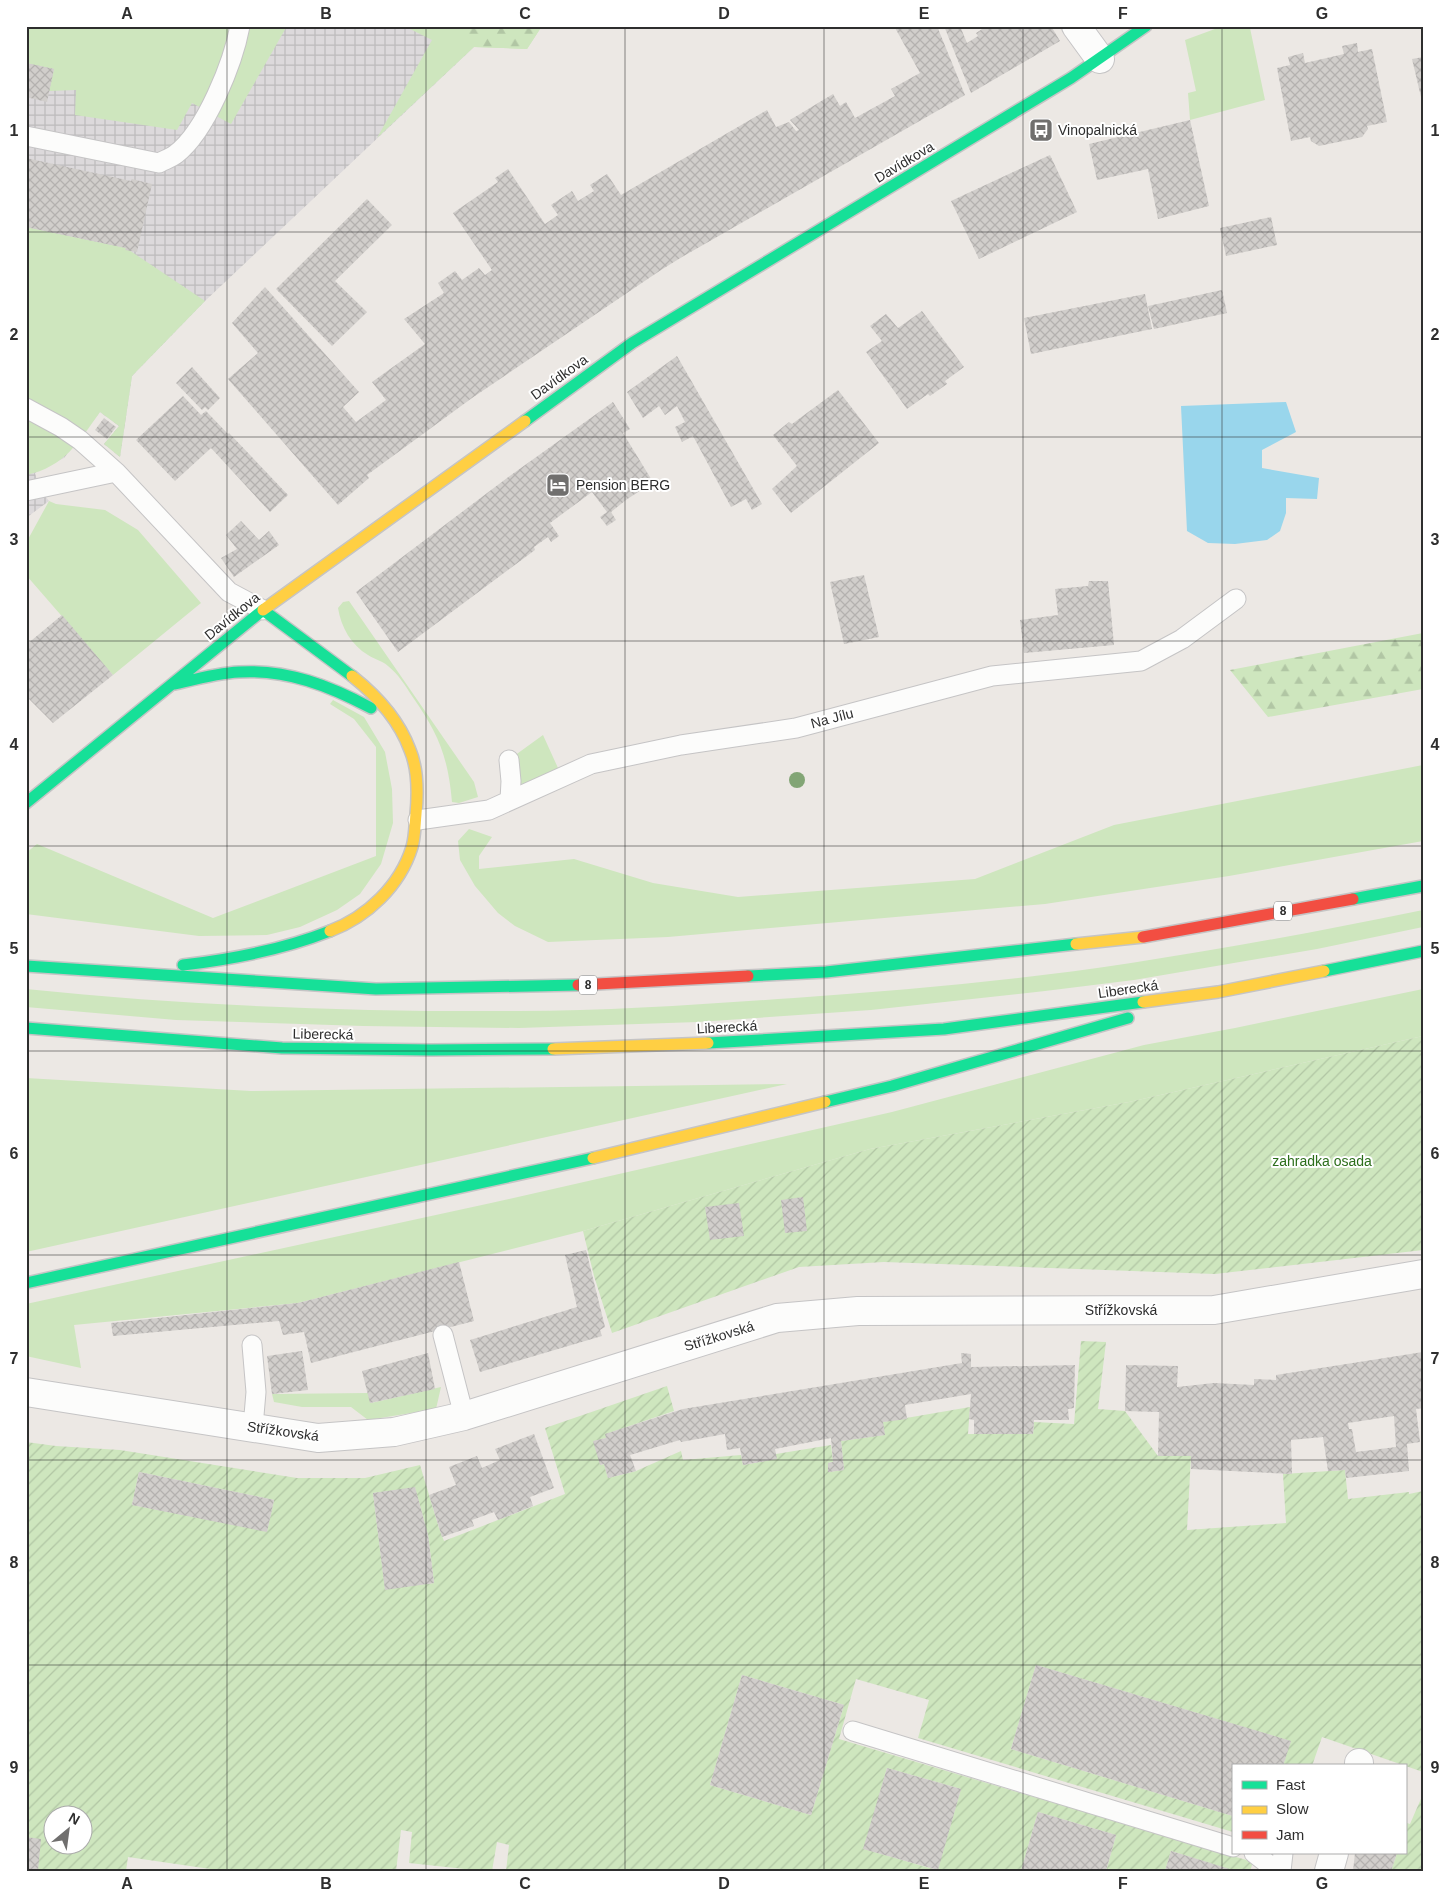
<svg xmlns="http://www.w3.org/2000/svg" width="1449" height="1897" viewBox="0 0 1449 1897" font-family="Helvetica,sans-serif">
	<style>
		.industrial { fill: url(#industrial-grid) }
		.grass { fill: #cee6be }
		.forest { fill: url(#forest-firs) }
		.garden { fill: url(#garden-furrows); fill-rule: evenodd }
		.water { fill: #99d6ec }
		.building { fill: url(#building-cross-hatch); fill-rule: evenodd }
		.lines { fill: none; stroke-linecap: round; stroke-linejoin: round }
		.lane-casing { stroke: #c5c4c5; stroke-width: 21 }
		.street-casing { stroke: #c5c4c5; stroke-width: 30 }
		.fast-casing { stroke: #c5c4c5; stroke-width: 14 }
		.slow-casing { stroke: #c5c4c5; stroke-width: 14 }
		.jam-casing { stroke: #c5c4c5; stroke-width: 14 }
		.lane { stroke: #fcfcfb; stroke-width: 19 }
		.street { stroke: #fcfcfb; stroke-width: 28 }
		.fast { stroke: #16e098; stroke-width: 11 }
		.slow { stroke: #ffcf43; stroke-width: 11 }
		.jam { stroke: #f24e42; stroke-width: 11 }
		.tree { fill: #82a575 }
		.grid { fill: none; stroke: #2e2e2e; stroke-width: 1; stroke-opacity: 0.55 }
		.labels { text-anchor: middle; stroke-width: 4; stroke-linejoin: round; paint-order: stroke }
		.shield { fill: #fff; stroke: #6d6d6d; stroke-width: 1 }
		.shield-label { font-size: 12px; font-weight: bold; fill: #2e2e2e }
		.poi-label { font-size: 14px; fill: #2e2e2e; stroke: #fff; text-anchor: start }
		.street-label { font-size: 14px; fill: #2e2e2e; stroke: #fff }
		.park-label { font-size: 14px; fill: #2c6e1b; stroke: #fff }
		.neatline { fill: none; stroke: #2e2e2e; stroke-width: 2 }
		.grid-label { font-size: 16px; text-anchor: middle; font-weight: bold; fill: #2e2e2e }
	</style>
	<defs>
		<pattern id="industrial-grid" width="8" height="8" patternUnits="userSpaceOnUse" patternTransform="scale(1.25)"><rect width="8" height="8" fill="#dcd9db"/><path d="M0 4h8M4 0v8" fill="none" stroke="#bdbbbc"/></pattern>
		<pattern id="forest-firs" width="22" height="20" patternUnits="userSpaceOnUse" patternTransform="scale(1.25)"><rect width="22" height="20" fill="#cee6be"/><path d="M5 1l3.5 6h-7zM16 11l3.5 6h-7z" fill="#b1c6a4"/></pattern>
		<pattern id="garden-furrows" width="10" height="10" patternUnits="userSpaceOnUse" patternTransform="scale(1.25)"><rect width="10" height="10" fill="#cee6be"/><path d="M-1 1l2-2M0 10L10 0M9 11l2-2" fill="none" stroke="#b1c6a4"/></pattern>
		<pattern id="building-cross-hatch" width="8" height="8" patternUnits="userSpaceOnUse" patternTransform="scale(1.25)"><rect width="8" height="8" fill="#d1cecb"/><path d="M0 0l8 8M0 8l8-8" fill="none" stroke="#b4b1af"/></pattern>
	</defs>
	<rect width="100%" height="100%" fill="#ece8e4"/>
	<!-- industrial -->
	<path class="industrial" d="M 26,26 L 449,26 L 474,47 L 205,301 L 132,376 L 120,457 L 104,444 L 119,426 L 100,412 L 64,458 L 35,473 L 39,488 L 49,501 L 26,518 Z"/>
	<!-- grass -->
	<path class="grass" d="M 26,26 L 287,26 L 231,124 L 192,103 L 177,130 L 75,115 L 76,90 L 49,91 L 54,69 L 26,63 Z
		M 404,26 L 542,26 L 527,49 L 474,47 L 377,138 L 432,40 Z
		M 1223,26 L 1246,26 L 1250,28 L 1265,100 L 1190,120 L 1188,93 L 1196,91 L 1185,40 Z
		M 26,227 L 126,248 L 205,301 L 132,376 L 120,457 L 104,444 L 119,426 L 100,412 C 79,441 65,467 26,475 Z
		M 49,501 L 56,504 L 105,510 L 138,530 L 201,603 L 113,675 L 26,575 L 26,543 Z
		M 349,601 L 474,782 L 478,797 L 459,803 L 452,802 C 448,756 438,733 412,696 C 405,685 398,674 388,666 C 383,661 374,659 368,655 C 351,645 341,627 338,608 L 343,602 Z
		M 333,700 L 364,717 L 385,752 L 392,789 L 393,823 L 381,864 L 360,894 L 337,910 L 300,927 L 267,935 L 199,936 L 26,914 L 26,853 L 37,844 L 213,918 L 376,856 L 376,747 L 354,719 L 330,704 Z
		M 543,735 L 558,768 L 522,787 L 514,756 Z
		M 1423,765 L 1423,841 L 1229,876 L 1045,904 L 668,937 L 548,942 L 515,926 L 498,913 L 475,886 L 460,860 L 458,841 L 469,829 L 492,837 L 479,856 L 479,869 L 574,859 L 653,883 L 738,897 L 975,879 L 1114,825 Z
		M 1423,910 L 1423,927 L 1317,949 L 1134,980 L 1045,991 L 871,1010 L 698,1022 L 519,1028 L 363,1026 L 176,1020 L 26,1007 L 26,989 C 190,1006 355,1012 519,1011 C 611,1011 703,1004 794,998 C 907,990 1020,980 1131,963 C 1229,948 1326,930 1423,910 Z
		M 1423,989 L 1423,1036 L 1129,1102 L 870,1149 L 583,1231 L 298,1303 L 74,1325 L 81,1368 L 26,1356 L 26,1304 L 491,1203 L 892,1112 L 1144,1045 L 1235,1028 Z
		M 26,1078 L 251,1091 L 787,1084 L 26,1252 Z
		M 441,1387 L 436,1409 L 368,1420 L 351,1407 L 302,1407 L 274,1402 L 272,1394 L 368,1393 L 371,1403 Z"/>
	<!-- forest -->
	<path class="forest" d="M 449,26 L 542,26 L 527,49 L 474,47 Z
		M 1423,633 L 1423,689 L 1268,717 L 1230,670 Z"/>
	<!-- garden -->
	<path class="garden" d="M 1423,1036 L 1423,1250 L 1215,1274 L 884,1262 L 799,1267 L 612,1333 L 594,1276 L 583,1231 L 870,1149 L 1129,1102 Z
		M 1081,1341 L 1106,1342 L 1098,1409 L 1125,1411 L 1158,1456 L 1191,1456 L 1187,1530 L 1286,1523 L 1283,1474 L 1345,1470 L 1348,1499 L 1409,1492 L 1409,1494 L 1423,1491 L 1423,1772 L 1322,1737 L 1312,1766 L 1283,1766 L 1290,1741 L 1036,1665 L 1011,1749 L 1233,1816 L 1233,1832 L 918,1738 L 929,1700 L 856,1679 L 839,1739 L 1253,1862 L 1250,1871 L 1234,1871 L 1171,1851 L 1165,1871 L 1106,1871 L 1116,1835 L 1038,1812 L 1021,1871 L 506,1871 L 509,1845 L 497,1842 L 492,1871 L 483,1871 L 409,1863 L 412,1832 L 401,1830 L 396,1871 L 224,1871 L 128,1857 L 126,1871 L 38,1871 L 26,1837 L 26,1442 L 56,1446 L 120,1450 L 297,1478 L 365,1478 L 420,1465 L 439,1528 L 444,1541 L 565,1494 L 545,1428 L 667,1386 L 674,1411 L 606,1434 L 606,1438 L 594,1441 L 601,1465 L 604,1464 L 608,1478 L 636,1471 L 681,1451 L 683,1460 L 741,1455 L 743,1465 L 776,1459 L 776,1454 L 831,1445 L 833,1462 L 828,1463 L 828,1472 L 844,1470 L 841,1441 L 884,1435 L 883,1422 L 970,1407 L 968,1434 L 1033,1434 L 1034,1422 L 1074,1424 ZM 139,1472 L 274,1500 L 267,1531 L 132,1505 ZM 415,1488 L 428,1535 L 434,1583 L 385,1589 L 373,1493 ZM 742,1675 L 844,1705 L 811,1815 L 710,1785 ZM 887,1768 L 961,1789 L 937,1870 L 864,1849 ZM 52,1814 L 82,1814 L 82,1844 L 52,1844 Z
		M 1423,1794 L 1423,1871 L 1391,1871 L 1397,1853 L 1405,1853 L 1407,1823 L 1410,1824 Z"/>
	<!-- water -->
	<path class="water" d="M 1286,402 L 1296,432 L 1262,450 L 1262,468 L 1319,478 L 1317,499 L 1286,498 L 1286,513 L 1280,531 L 1267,540 L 1235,544 L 1208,543 L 1187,531 L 1181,406 Z"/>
	<!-- building -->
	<path class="building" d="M 894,26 L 937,26 L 965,95 L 682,257 L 661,270 L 472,398 L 367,475 L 369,478 L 338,505 L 228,379 L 258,353 L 232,323 L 265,287 L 359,392 L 343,407 L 356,422 L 386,400 L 372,382 L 425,344 L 404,319 L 444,293 L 438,283 L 455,271 L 462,280 L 479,268 L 485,275 L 492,270 L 453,213 L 498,182 L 495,178 L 508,169 L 545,224 L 558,215 L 551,205 L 572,191 L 578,201 L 594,191 L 590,185 L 607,174 L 621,195 L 767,110 L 776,127 L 789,122 L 796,131 L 799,130 L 790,120 L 833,94 L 840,106 L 846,102 L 855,118 L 895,96 L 891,89 L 920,73 Z
		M 944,26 L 960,26 L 967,43 L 978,36 L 976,33 L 987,26 L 1051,26 L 1060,41 L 971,93 Z
		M 1357,43 L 1358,52 L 1372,49 L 1387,122 L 1367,126 L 1368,129 L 1362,137 L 1319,146 L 1311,141 L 1310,137 L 1291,141 L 1277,68 L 1290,65 L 1288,57 L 1303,53 L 1305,63 L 1344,54 L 1342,46 Z
		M 1423,57 L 1423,96 L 1421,97 L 1412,59 Z
		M 26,63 L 54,69 L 47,102 L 26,97 Z
		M 1190,120 L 1209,206 L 1158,219 L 1148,169 L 1097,180 L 1089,144 Z
		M 1050,155 L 1077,212 L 979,259 L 951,201 Z
		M 26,158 L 131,181 L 132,179 L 152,184 L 137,252 L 125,250 L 126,248 L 26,227 Z
		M 367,199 L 392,225 L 335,281 L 367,312 L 332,346 L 276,289 Z
		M 1271,217 L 1277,245 L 1226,256 L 1220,228 Z
		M 1222,290 L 1227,313 L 1154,329 L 1148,306 Z
		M 1145,294 L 1152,329 L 1031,354 L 1024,318 Z
		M 922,311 L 964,367 L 945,381 L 947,384 L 930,396 L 928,394 L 907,409 L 866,352 L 882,341 L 870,326 L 886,314 L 898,328 Z
		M 677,356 L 762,504 L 752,510 L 746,499 L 731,507 L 693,436 L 682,442 L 675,427 L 685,422 L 677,406 L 665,415 L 659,406 L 643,418 L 627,392 Z
		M 192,367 L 220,398 L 208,410 L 205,407 L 202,410 L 176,383 Z
		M 838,390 L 879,443 L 791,513 L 772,489 L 797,466 L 773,435 L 789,422 L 792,424 Z
		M 183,396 L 201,415 L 206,411 L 228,434 L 229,433 L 288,495 L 270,512 L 211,448 L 175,481 L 136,440 Z
		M 613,402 L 630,429 L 623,433 L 653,482 L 626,500 L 611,512 L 616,520 L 607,526 L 600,517 L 607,512 L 592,492 L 550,523 L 559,536 L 551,542 L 548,537 L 534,547 L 535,550 L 398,652 L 356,592 L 507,478 Z
		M 104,418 L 116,427 L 107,439 L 95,430 Z
		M 241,521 L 259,540 L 269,531 L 279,545 L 234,577 L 221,558 L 237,549 L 226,535 Z
		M 864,575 L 879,637 L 844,644 L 830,582 Z
		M 1089,581 L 1108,581 L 1114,645 L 1024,653 L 1020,620 L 1058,615 L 1055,589 L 1088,586 Z
		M 62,615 L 113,675 L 53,723 L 26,696 L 26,645 Z
		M 803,1197 L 807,1231 L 785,1233 L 781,1200 Z
		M 739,1203 L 744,1236 L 710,1240 L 705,1207 Z
		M 586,1250 L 605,1327 L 600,1330 L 602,1336 L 480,1372 L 470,1340 L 577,1307 L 565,1255 Z
		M 459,1262 L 474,1321 L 311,1363 L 304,1332 L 283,1335 L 279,1321 L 113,1336 L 111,1323 L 298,1303 Z
		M 302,1351 L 308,1390 L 272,1394 L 267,1356 Z
		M 1423,1352 L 1423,1408 L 1416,1409 L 1420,1442 L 1407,1444 L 1409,1471 L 1346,1478 L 1345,1470 L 1328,1471 L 1323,1437 L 1291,1440 L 1292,1474 L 1191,1469 L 1191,1456 L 1158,1456 L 1159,1412 L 1125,1411 L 1126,1365 L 1178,1366 L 1177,1387 L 1214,1383 L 1254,1385 L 1254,1379 L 1276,1380 L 1276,1375 ZM 1394,1416 L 1396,1447 L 1356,1452 L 1352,1429 L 1349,1429 L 1348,1423 Z
		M 428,1353 L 435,1389 L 370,1403 L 362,1371 Z
		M 961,1353 L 971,1354 L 971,1367 L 1075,1365 L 1074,1408 L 1068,1409 L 1069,1420 L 1034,1420 L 1033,1434 L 974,1434 L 974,1420 L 969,1419 L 971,1394 L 905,1405 L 907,1419 L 883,1422 L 885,1435 L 841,1441 L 844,1470 L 828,1472 L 828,1463 L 833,1462 L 831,1438 L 775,1449 L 777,1459 L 743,1465 L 740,1448 L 727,1450 L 725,1434 L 681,1442 L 680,1440 L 630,1455 L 636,1471 L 608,1478 L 604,1464 L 600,1465 L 593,1441 L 606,1438 L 605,1434 L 683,1409 L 962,1363 Z
		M 534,1434 L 554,1488 L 530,1497 L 533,1506 L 498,1520 L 494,1512 L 472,1520 L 474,1526 L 442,1537 L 429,1495 L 456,1485 L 449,1467 L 477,1456 L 482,1468 L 500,1460 L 495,1449 Z
		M 139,1472 L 274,1500 L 267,1532 L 132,1505 Z
		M 415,1487 L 428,1535 L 434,1583 L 385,1590 L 373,1493 Z
		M 1036,1665 L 1291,1741 L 1283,1766 L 1233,1766 L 1233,1816 L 1011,1749 Z
		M 742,1675 L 844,1705 L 811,1815 L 710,1785 Z
		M 887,1768 L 961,1789 L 938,1870 L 863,1849 Z
		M 1038,1812 L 1116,1835 L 1106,1871 L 1021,1871 Z
		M 26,1837 L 41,1839 L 38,1871 L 26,1871 Z
		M 1171,1851 L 1233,1870 L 1233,1871 L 1165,1871 Z
		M 1355,1853 L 1397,1853 L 1391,1871 L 1353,1871 Z"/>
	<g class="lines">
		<!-- lane casing -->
		<g class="lane-casing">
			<path id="lane" d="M 26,136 L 159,163 C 164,160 171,158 176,154 C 206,131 233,63 240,26
				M 26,408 L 61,427 L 80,440 L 116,472 L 229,592 L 263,610
				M 26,491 L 116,472
				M 509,760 L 511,781 L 510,800
				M 418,820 L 489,810 L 591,764 L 681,745 L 796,728 L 992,676 L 1141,661 L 1182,639 L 1236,599
				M 443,1335 L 464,1416
				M 252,1345 L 256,1392 L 253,1427
				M 853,1731 L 1233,1847
				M 1254,1853 L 1277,1871
				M 1281,1871 L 1283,1853"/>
		</g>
		<!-- street casing -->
		<g class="street-casing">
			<path id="street" d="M 1076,26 L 1100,59
				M 26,1392 L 318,1438 L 394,1432 L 464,1416 L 777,1318 L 858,1311 L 1214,1310 L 1423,1274
				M 1359,1766 L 1359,1763
				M 1329,1871 L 1334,1853"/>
		</g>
		<!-- fast casing -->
		<g class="fast-casing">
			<path id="fast" d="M 525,421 L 632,343 L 1071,78 L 1146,26
				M 175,684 C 196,679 218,673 239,672 C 287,669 330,686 371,708
				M 26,803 L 263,610 L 352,676
				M 1353,899 L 1423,886
				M 183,965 C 234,959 282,950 330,931
				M 26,966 L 376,989 L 578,985
				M 1324,971 L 1423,951
				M 748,976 L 826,972 L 1076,944
				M 26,1028 L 282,1048 L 431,1050 L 553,1049
				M 708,1043 L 944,1029 L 1143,1002
				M 825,1102 L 892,1086 L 1128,1018
				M 26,1283 L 593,1158"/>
		</g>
		<!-- slow casing -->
		<g class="slow-casing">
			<path id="slow" d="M 263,610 L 525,421
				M 330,931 C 367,917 400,886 412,847 C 415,837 415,824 416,814 C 418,793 418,769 410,750 C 399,720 376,695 352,676
				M 1076,944 L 1143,937
				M 1143,1002 L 1218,992 L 1324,971
				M 553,1049 L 708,1043
				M 593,1158 L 825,1102"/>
		</g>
		<!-- jam casing -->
		<g class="jam-casing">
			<path id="jam" d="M 1143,937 L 1353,899
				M 578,985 L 748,976"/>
		</g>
		<!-- lane -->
		<use href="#lane" class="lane"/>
		<!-- street -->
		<use href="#street" class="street"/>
		<!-- fast -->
		<use href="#fast" class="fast"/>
		<!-- slow -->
		<use href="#slow" class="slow"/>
		<!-- jam -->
		<use href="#jam" class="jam"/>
	</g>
	<!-- trees -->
	<circle class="tree" cx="797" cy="780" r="8"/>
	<!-- grid -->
	<path class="grid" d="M 227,26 L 227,1871M 426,26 L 426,1871M 625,26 L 625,1871M 824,26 L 824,1871M 1023,26 L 1023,1871M 1222,26 L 1222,1871M 26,232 L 1423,232M 26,437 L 1423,437M 26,641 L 1423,641M 26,846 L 1423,846M 26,1051 L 1423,1051M 26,1255 L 1423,1255M 26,1460 L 1423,1460M 26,1665 L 1423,1665"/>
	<!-- icons -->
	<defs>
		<g id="bus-square" transform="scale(1.25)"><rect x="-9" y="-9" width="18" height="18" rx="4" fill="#706f6e" stroke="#fff"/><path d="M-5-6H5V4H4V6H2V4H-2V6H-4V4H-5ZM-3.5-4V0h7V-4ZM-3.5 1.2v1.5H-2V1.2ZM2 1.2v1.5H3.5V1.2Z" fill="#fff"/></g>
		<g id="hotel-square" transform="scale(1.25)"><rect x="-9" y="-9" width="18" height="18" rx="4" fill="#706f6e" stroke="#fff"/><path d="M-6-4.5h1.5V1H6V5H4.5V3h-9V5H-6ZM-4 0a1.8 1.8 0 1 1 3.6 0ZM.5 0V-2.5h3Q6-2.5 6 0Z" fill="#fff"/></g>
	</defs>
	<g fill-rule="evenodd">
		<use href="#bus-square" x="1041" y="130"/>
		<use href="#hotel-square" x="558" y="485"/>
	</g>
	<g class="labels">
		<!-- shield labels -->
		<g class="shield">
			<rect x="1274" y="901.5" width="18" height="19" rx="4"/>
			<rect x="579" y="975.5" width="18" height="19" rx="4"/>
		</g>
		<g class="shield-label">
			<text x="1283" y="915">8</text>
			<text x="588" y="989">8</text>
		</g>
		<!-- poi labels -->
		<g class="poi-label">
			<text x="1058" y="135">Vinopalnická</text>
			<text x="576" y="490">Pension BERG</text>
		</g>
		<!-- street labels -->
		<g class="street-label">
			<text transform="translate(904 162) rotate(-31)" y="5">Davídkova</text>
			<text transform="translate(559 377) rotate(-36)" y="5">Davídkova</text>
			<text transform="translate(232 616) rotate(-39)" y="5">Davídkova</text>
			<text transform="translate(832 718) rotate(-15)" y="5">Na Jílu</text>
			<text transform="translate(1128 989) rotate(-8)" y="5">Liberecká</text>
			<text transform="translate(727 1027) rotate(-3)" y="5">Liberecká</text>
			<text transform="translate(323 1034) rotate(1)" y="5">Liberecká</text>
			<text x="1121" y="1315">Střížkovská</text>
			<text transform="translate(719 1336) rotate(-17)" y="5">Střížkovská</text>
			<text transform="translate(283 1431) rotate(8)" y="5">Střížkovská</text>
		</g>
		<!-- park labels -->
		<g class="park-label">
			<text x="1322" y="1166">zahradka osada</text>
		</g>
	</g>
	<!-- border -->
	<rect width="1449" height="1897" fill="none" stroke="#ffffff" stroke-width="55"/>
	<!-- legend -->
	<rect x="1232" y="1764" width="175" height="90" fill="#ffffff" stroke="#ababab"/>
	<rect x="1242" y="1781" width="25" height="8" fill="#16e098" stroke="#ababab"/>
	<text x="1276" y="1790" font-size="15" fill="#2e2e2e">Fast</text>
	<rect x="1242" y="1806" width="25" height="8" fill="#ffcf43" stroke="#ababab"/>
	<text x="1276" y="1814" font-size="15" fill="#2e2e2e">Slow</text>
	<rect x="1242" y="1831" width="25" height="8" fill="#f24e42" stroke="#ababab"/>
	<text x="1276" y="1840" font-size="15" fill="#2e2e2e">Jam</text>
	<!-- north arrow -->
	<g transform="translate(68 1830) rotate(29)"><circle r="24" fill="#ffffff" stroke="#ababab"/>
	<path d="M0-4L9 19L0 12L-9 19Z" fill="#706f6e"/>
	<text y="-8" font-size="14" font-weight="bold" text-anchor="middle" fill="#2e2e2e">N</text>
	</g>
	<rect x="28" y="28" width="1394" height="1842" class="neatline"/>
	<g class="grid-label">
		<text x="127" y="19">A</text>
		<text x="326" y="19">B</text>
		<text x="525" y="19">C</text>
		<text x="724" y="19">D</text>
		<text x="924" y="19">E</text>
		<text x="1123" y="19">F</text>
		<text x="1322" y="19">G</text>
		<text x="14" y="136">1</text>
		<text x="1435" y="136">1</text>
		<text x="14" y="340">2</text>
		<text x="1435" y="340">2</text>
		<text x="14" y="545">3</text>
		<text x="1435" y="545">3</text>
		<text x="14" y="750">4</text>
		<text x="1435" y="750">4</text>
		<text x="14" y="954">5</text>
		<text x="1435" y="954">5</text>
		<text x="14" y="1159">6</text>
		<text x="1435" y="1159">6</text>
		<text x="14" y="1364">7</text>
		<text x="1435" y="1364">7</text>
		<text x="14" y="1568">8</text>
		<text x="1435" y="1568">8</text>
		<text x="14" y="1773">9</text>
		<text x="1435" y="1773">9</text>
		<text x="127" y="1889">A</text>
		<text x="326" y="1889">B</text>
		<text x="525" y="1889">C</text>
		<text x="724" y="1889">D</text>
		<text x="924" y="1889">E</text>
		<text x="1123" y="1889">F</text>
		<text x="1322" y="1889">G</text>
	</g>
</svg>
